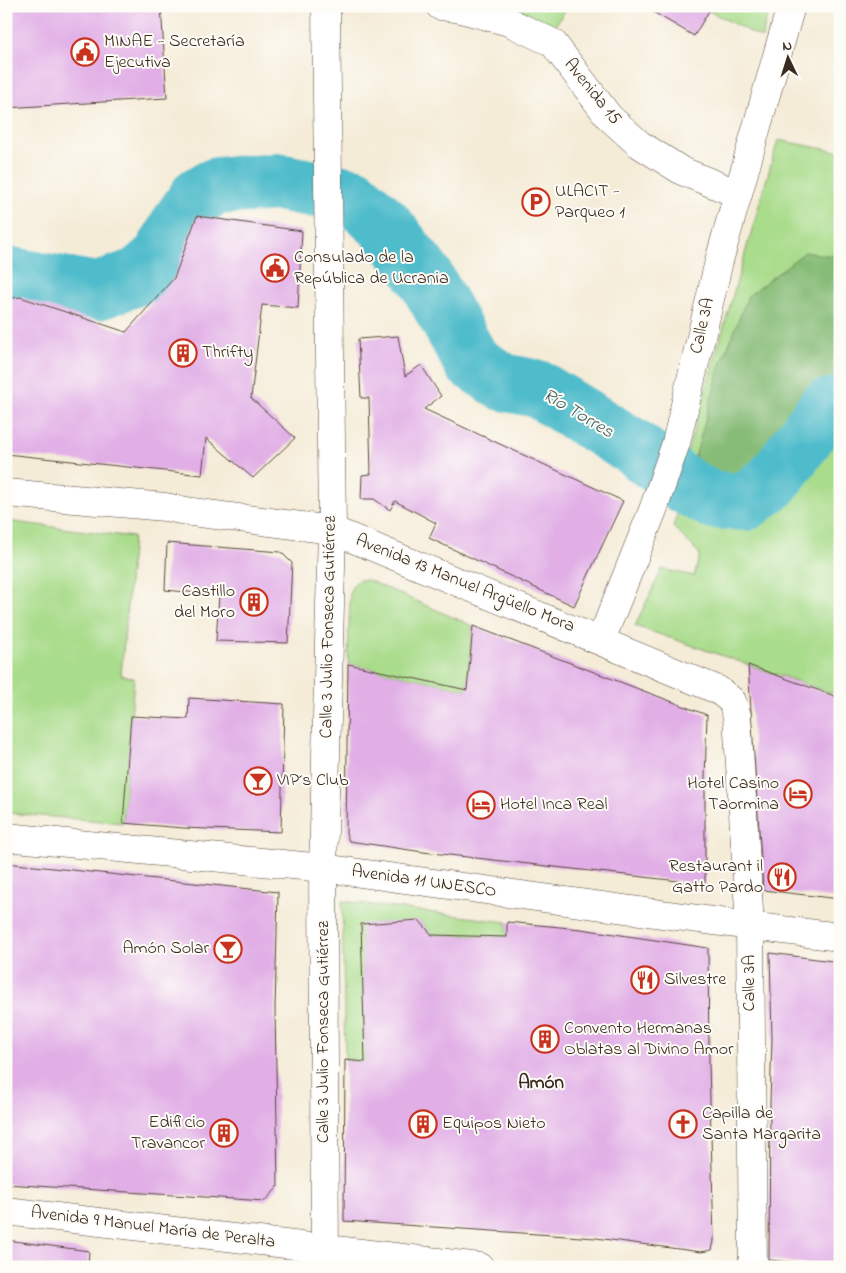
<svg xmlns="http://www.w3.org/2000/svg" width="846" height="1273" font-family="'Indie Flower',sans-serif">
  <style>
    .green { fill: #a9dc8b; stroke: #728354 }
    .forest { fill: #86bc77; stroke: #60734a }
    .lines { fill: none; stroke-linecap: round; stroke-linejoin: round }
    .river { stroke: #50bccb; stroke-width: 58 }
    .building { fill: #e1afe6 }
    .minor-casing { stroke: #57473a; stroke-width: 29 }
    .minor { stroke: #fff; stroke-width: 28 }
    .labels { text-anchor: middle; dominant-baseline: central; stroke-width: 4; stroke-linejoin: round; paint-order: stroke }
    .poi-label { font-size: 18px; fill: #3b2a1e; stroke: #fdfcf7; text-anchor: start }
    .street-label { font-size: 18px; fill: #3b2a1e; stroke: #fdfcf7 }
    .water-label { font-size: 19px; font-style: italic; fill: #425d5b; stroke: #fdfcf7 }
    .neighbourhood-label { font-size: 19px; font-weight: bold; fill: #3b2a1e; stroke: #fdfcf7 }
  </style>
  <rect width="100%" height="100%" fill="#fdfcf7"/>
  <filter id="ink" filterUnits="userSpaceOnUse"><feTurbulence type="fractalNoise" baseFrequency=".02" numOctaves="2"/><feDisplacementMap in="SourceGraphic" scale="10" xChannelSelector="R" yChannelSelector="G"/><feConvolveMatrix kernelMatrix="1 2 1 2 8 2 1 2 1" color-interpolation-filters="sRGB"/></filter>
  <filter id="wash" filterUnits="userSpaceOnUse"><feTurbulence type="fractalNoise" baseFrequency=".0096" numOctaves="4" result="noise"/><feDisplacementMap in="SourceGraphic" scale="20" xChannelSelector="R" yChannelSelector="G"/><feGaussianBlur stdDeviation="1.12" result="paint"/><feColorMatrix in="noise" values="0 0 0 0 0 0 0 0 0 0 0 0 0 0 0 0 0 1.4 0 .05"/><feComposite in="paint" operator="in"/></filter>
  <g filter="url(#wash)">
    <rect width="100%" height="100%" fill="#f5ecd8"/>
    <g class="green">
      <path d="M503,6H568L553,29Z"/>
      <path d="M712,6H769L762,38L709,11Z"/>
      <path d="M778,140L840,152V389L753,474L720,488L683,467Z"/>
      <path d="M840,438V696L635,626L662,569L694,576L700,554L673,527L681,501L731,521L786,493L814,445Z"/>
      <path d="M6,521L133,537L121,675L134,678L123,823L6,813Z"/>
      <path d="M358,580H368L473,626L467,690L348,664L350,592L352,586Z"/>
      <path d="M342,901L507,922V937L432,935L419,920L365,1062L345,1060Z"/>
    </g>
    <path class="forest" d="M805,252L840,257V405L826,408L749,489L694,461L720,367L748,296Z"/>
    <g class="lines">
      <path class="river" d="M6,275L98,291L139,276L161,257L183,218L199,195L217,186L278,182L353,196L384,224L425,277L472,362L503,382L538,389L633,447L686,486L713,500L745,502L773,481L826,408L840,405"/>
    </g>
    <g id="blocks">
      <g class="building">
        <path d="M6,6H161L167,98L6,108Z"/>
        <path d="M643,6H712L694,36Z"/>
        <path d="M197,216L302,231L298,308L262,305L251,398L295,438L253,478L206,438L202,475L6,454V299L20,297L126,332L174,278Z"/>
        <path d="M398,336L405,376L421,365L441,396L424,409L623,501L574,606L429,538L436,523L395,501L390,510L374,499H361L362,475L371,474L369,398H361L358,339Z"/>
        <path d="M167,543L281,552L292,563L288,643L216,641L219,595L165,590Z"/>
        <path d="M473,626L707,715L705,779V884L423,852L349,841L346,833L348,664L467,690Z"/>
        <path d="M748,665L840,698V899L763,890Z"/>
        <path d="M189,698L284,704L281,832L183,828L123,823L131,716L188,719Z"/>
        <path d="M6,863L278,892L275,1008L278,1187L265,1201L6,1184Z"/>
        <path d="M419,920L432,935L507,937V922L581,929L708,948L709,1064L714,1241L712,1250L701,1252L596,1238L344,1221L345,1060L365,1062L361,924Z"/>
        <path d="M770,953L840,962V1267L769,1260L770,1102L772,1039Z"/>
        <path d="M6,1240L89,1251L88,1267H6Z"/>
      </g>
    </g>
  </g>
  <g filter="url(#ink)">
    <use href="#blocks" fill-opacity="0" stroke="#57473a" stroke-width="1"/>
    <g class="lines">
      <g class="minor-casing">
        <g id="minor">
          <path d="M440,6L461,9L509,22L553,43L609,117L639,144L682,171L738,194"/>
          <path d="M6,493L165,507L192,512L332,530L718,690L732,701L737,716L750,926L753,1267"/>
          <path d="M601,640L653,510L676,443L719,261L791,6"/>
          <path d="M6,837L323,868L750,926L840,937"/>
          <path d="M6,1211L480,1267"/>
          <path d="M325,1267L323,868L332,530L326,6"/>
        </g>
      </g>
      <use href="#minor" class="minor"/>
    </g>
  </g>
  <defs>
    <g id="civic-ring" transform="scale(1.4375)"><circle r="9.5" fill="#fdfcf7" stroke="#c8321e" stroke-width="1.5"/><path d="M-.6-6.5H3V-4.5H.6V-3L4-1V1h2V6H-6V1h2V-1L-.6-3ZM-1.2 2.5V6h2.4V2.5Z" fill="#c8321e"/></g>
    <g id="parking-ring" transform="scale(1.4375)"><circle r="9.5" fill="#fdfcf7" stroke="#c8321e" stroke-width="1.5"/><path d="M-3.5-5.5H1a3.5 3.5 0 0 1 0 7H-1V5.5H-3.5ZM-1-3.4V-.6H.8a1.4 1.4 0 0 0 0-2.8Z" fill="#c8321e"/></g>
    <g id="building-ring" transform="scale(1.4375)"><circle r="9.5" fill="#fdfcf7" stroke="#c8321e" stroke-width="1.5"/><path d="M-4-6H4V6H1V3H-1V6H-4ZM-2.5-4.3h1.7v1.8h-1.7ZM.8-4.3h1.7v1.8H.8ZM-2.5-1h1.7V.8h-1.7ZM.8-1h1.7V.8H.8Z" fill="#c8321e"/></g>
    <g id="bar-ring" transform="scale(1.4375)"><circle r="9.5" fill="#fdfcf7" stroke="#c8321e" stroke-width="1.5"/><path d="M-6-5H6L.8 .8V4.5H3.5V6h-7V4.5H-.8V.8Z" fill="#c8321e"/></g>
    <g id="hotel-ring" transform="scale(1.4375)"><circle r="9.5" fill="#fdfcf7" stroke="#c8321e" stroke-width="1.5"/><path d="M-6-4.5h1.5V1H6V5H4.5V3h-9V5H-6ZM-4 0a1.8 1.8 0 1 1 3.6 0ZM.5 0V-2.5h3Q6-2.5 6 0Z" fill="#c8321e"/></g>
    <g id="restaurant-ring" transform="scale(1.4375)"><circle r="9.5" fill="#fdfcf7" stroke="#c8321e" stroke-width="1.5"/><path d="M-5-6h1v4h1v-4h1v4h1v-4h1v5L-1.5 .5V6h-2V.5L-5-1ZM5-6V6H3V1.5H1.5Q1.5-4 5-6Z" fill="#c8321e"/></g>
    <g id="church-ring" transform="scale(1.4375)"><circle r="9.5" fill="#fdfcf7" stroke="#c8321e" stroke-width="1.5"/><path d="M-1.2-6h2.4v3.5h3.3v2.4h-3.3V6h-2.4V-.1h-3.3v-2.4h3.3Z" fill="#c8321e"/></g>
  </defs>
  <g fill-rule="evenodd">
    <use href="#civic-ring" x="85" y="52"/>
    <use href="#parking-ring" x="536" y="202"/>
    <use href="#civic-ring" x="275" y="268"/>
    <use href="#building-ring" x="183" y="353"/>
    <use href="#building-ring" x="254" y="602"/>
    <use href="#bar-ring" x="258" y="781"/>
    <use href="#hotel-ring" x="798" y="794"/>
    <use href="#hotel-ring" x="481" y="805"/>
    <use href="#restaurant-ring" x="782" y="877"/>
    <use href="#bar-ring" x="228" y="949"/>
    <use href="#restaurant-ring" x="645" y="980"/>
    <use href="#building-ring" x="545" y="1039"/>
    <use href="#building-ring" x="423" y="1124"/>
    <use href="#church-ring" x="683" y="1124"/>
    <use href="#building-ring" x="224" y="1133"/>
  </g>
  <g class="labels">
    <g class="poi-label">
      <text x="104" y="42">MINAE - Secretaría<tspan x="104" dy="21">Ejecutiva</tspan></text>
      <text x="555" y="192">ULACIT -<tspan x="555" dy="21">Parqueo 1</tspan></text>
      <text x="294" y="258">Consulado de la<tspan x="294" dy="21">República de Ucrania</tspan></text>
      <text x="202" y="353">Thrifty</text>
      <text x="235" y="592" text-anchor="end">Castillo<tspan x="235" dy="21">del Moro</tspan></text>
      <text x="277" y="781">VIP´s Club</text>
      <text x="779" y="784" text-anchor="end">Hotel Casino<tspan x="779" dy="21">Taormina</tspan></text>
      <text x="500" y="805">Hotel Inca Real</text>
      <text x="763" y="867" text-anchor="end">Restaurant il<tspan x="763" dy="21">Gatto Pardo</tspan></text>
      <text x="209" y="949" text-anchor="end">Amón Solar</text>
      <text x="664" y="980">Silvestre</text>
      <text x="564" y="1029">Convento Hermanas<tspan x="564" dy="21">Oblatas al Divino Amor</tspan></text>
      <text x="702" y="1114">Capilla de<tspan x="702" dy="21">Santa Margarita</tspan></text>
      <text x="205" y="1123" text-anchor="end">Edificio<tspan x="205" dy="21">Travancor</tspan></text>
      <text x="442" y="1124">Equipos Nieto</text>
    </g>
    <g class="street-label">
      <text transform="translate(592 92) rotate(51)">Avenida 15</text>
      <text transform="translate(703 326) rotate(-77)">Calle 3A</text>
      <text transform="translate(465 584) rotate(22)">Avenida 13 Manuel Argüello Mora</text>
      <text transform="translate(329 627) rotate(-89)">Calle 3 Julio Fonseca Gutiérrez</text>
      <text transform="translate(424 882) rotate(8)">Avenida 11 UNESCO</text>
      <text transform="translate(750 983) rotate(-90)">Calle 3A</text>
      <text transform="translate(324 1032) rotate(-90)">Calle 3 Julio Fonseca Gutiérrez</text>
      <text transform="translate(153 1228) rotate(7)">Avenida 9 Manuel María de Peralta</text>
    </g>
    <g class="water-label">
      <text transform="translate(578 414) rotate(31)">Río Torres</text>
    </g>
    <g class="neighbourhood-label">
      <text x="541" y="1083">Amón</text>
    </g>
  </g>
  <rect width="846" height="1273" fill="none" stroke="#fdfcf7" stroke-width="25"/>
  <g transform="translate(788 58) rotate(356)" stroke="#fdfcf7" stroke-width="4" paint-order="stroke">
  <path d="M0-4L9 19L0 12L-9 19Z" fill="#3b2a1e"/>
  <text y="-8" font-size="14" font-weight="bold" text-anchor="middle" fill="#3b2a1e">N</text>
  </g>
</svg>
